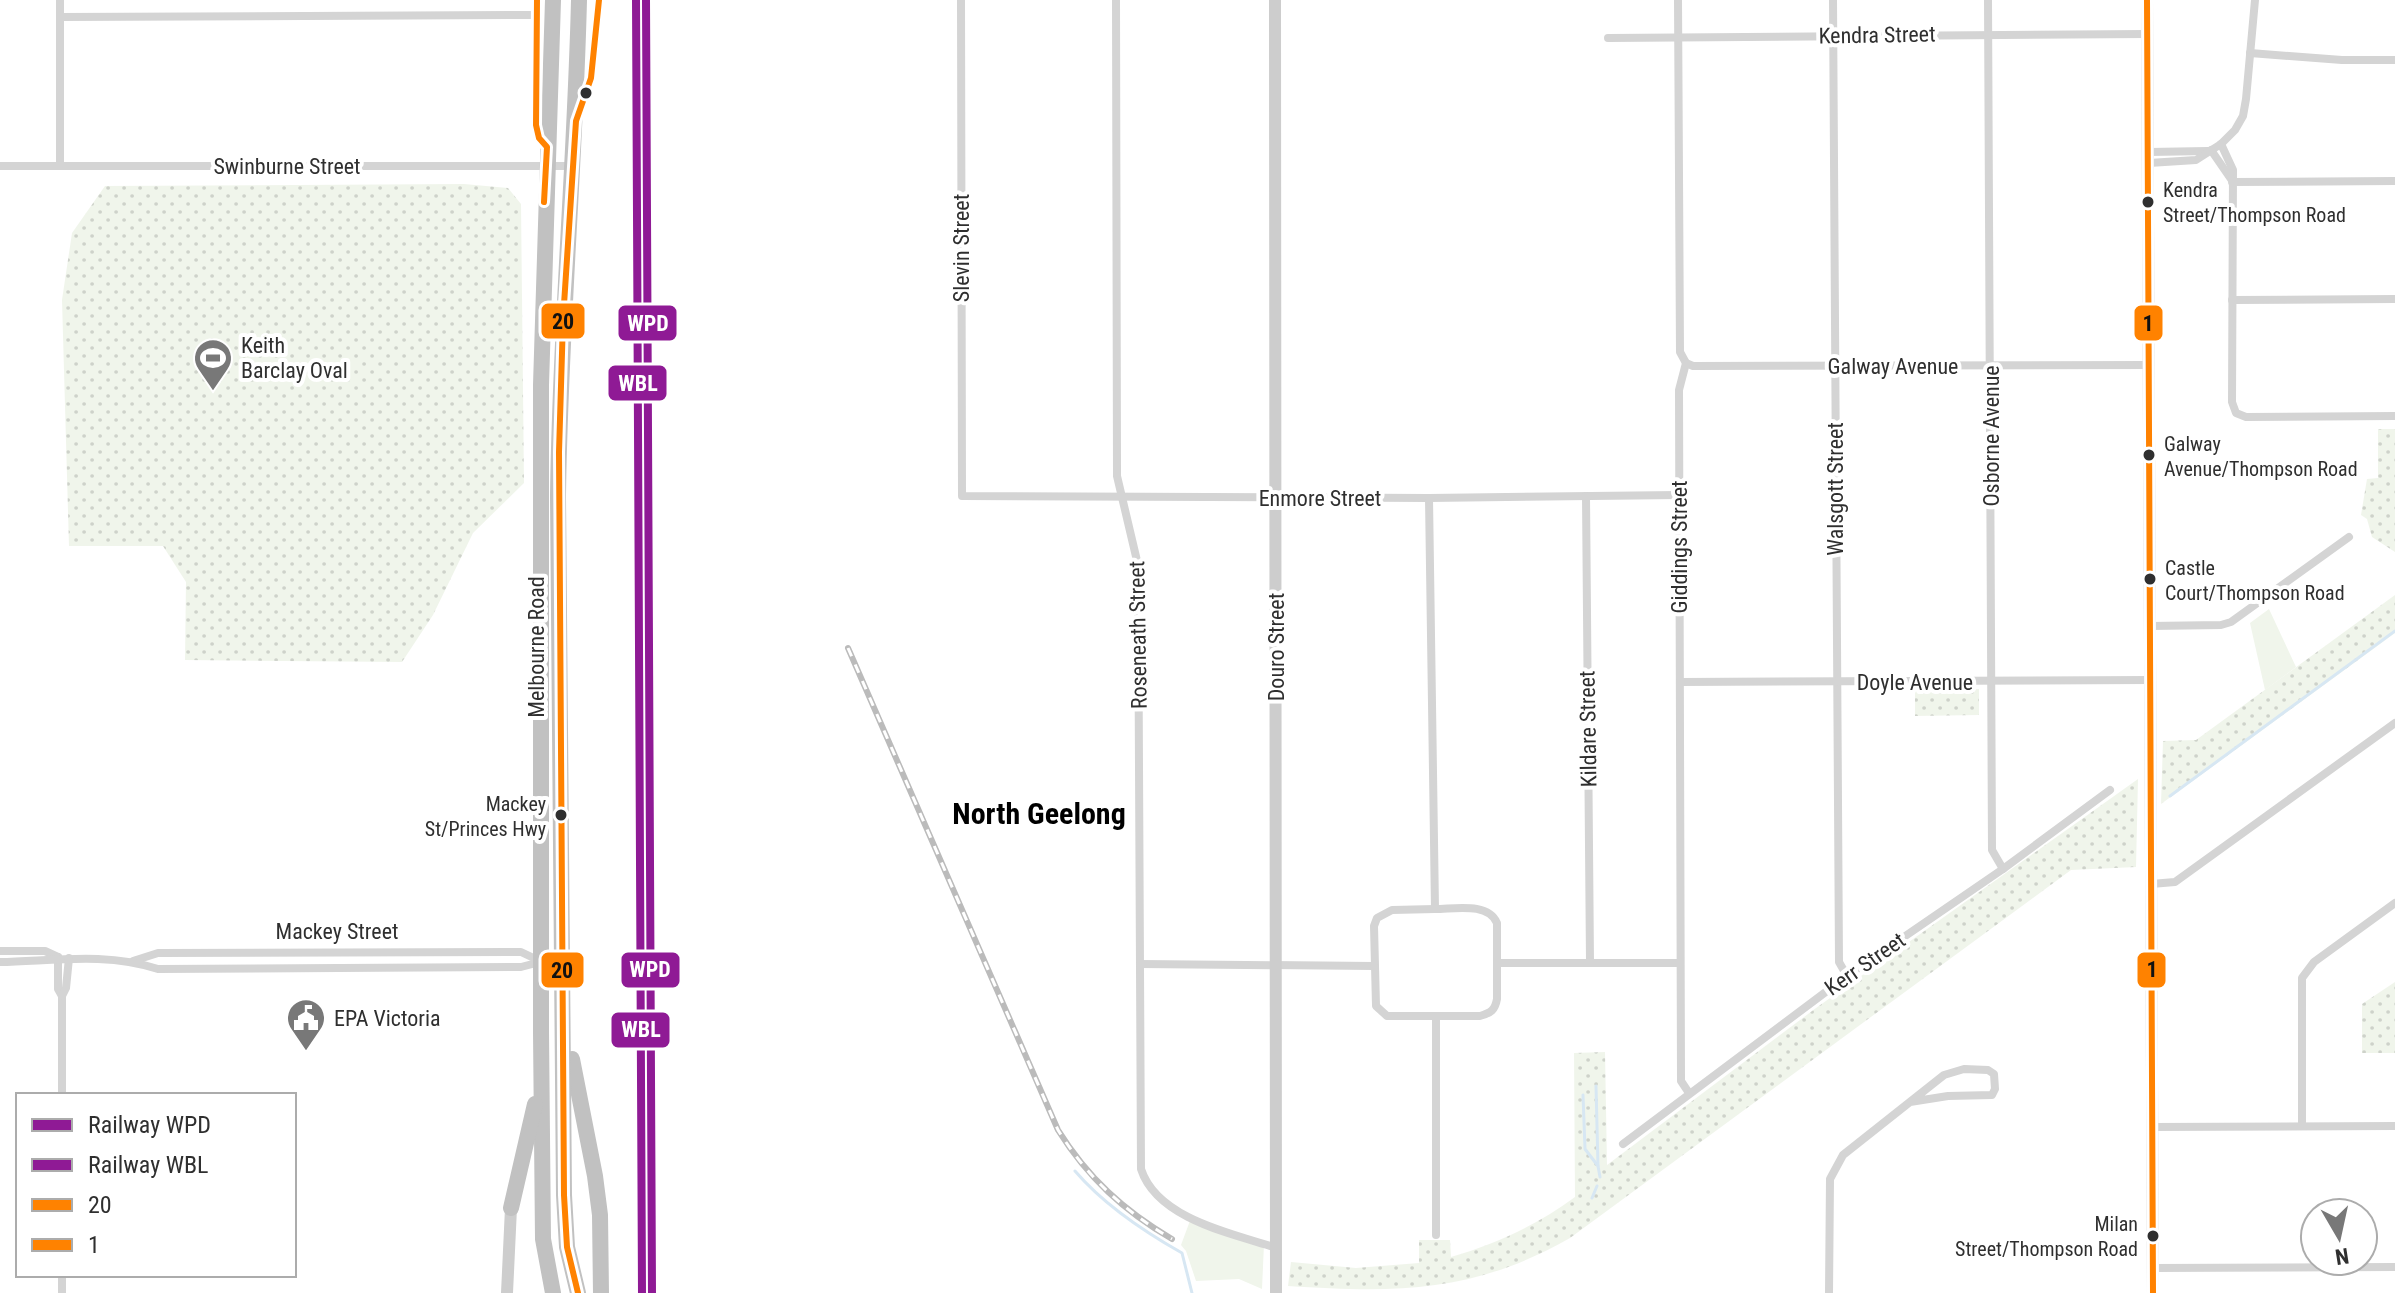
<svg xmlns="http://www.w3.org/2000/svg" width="2395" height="1293" font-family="'Roboto Condensed',sans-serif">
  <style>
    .green { fill: #f0f5eb }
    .park { fill: url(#park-dots) }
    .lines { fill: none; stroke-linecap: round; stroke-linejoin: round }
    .stream { stroke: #d7e7f3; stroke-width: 3 }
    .street { stroke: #d4d4d4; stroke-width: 8 }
    .secondary { stroke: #cdcdcd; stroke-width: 12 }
    .highway { stroke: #c1c1c1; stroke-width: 16 }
    .rail-casing { stroke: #bbb; stroke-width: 6 }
    .rail { stroke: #fff; stroke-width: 3; stroke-dasharray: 9; stroke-linecap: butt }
    .bus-1-casing { stroke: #fff; stroke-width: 12 }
    .bus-2-casing { stroke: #fff; stroke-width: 12 }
    .bus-1 { stroke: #ff8200; stroke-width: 6 }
    .bus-2 { stroke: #ff8200; stroke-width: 6 }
    .rail-1-casing { stroke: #fff; stroke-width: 14 }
    .rail-2-casing { stroke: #fff; stroke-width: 14 }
    .rail-1 { stroke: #8f1a95; stroke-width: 8 }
    .rail-2 { stroke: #8f1a95; stroke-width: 8 }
    .bus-dot { fill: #2f2f2f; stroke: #fff; stroke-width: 3 }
    .labels { text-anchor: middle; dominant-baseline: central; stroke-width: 8; stroke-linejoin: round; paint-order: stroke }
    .bus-label { font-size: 20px; fill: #2f2f2f; stroke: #fff; text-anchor: start }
    .street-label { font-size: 22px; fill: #2f2f2f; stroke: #fff }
    .poi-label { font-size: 22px; fill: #2f2f2f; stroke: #fff; text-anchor: start }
    .district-label { font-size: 30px; font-weight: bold; fill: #000; stroke: #fff }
    .line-badge { stroke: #fff; stroke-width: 3 }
    .badge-label { font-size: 22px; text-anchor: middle; font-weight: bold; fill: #fff }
    .pale-badge-label { font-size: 22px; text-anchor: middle; font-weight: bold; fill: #111 }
  </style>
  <defs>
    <pattern id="park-dots" width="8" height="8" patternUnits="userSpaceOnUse" patternTransform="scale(2)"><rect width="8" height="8" fill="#f0f5eb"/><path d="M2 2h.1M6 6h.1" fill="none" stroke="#ced2ca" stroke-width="1.8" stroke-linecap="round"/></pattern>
  </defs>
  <rect width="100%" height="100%" fill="#fff"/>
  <g class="green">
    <path d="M2269,609L2296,667L2265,690L2250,623Z"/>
    <path d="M1191,1218L1264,1244L1262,1289L1239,1279L1196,1281L1186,1251L1181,1245Z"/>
  </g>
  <g class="park">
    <path d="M464,184L508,188L521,204L524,483L473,533L433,615L402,662L185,660L186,582L163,546H69L62,300L72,233L105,186Z"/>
    <path d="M2378,429H2395V552L2372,537L2367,519L2361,515L2367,479L2378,478Z"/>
    <path d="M2395,595V633L2161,804L2163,741L2196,740Z"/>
    <path d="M1979,689V715L1915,716V690Z"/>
    <path d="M2138,779L2136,867L2071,870L1570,1238C1473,1293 1398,1293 1288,1286L1291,1262L1356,1268L1419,1263V1240H1450L1451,1257C1496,1244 1537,1225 1575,1197L1574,1053L1605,1052L1607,1165L1816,1008Z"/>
    <path d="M2395,982V1053H2362V1004Z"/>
  </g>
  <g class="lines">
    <g class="stream">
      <path d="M2170,796L2395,631"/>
      <path d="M1596,1086L1598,1166"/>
      <path d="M1583,1095L1585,1149L1598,1166L1600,1177"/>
      <path d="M1075,1171C1104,1205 1143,1231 1182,1253L1192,1293"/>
      <path d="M1592,1198L1597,1186"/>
    </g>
    <g class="street">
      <path d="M537,0L536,125L539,138L546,147"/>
      <path d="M961,0L962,496L1429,498L1679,495"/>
      <path d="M1116,0L1117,476L1138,565L1141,1169C1157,1219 1233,1234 1277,1248"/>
      <path d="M1678,0L1680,352L1686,363L1679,390L1681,1081L1689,1093"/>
      <path d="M1833,0L1839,962L1847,976"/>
      <path d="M1988,0L1992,850L2003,869"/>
      <path d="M60,17L537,15"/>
      <path d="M1608,38L2147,34"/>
      <path d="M2250,53L2342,60H2395"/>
      <path d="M2221,144L2233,170L2232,402L2236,413L2246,417L2395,416"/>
      <path d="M2211,150L2231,179"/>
      <path d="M2149,152L2208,151"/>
      <path d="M2149,163L2196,160L2221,144L2235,130L2243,116L2246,99L2255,0"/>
      <path d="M0,166H574"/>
      <path d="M60,166V0"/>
      <path d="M2232,182L2395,181"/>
      <path d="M2232,300L2395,299"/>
      <path d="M1686,363L1693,366L2149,365"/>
      <path d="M1586,496L1590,962"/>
      <path d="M1429,498L1435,909"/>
      <path d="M2150,626L2221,625L2231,622L2349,537"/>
      <path d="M1680,682L2150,680"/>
      <path d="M2151,884L2175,882L2395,723"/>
      <path d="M1435,909C1455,909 1488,902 1497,923V999C1495,1010 1491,1013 1480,1016H1387L1376,1006L1374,926L1377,918L1392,910Z"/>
      <path d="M0,951H45L58,957"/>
      <path d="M58,957V989L62,996V1095"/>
      <path d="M133,961L158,953L521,952L540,961"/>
      <path d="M0,962C53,961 106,952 158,969L521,967L540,962"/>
      <path d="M1497,963H1679"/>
      <path d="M1140,964L1374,966"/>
      <path d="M62,996L66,988L69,958"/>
      <path d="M2302,1126V978L2314,962L2395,903"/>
      <path d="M2152,1127L2395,1126"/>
      <path d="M1623,1144L1847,976L2003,869L2110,790"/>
      <path d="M1436,1235V1017"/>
      <path d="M2153,1268L2395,1267"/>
      <path d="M62,1275V1293"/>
      <path d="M1829,1293L1830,1179L1843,1155L1944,1075L1964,1069L1988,1070L1994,1074L1995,1089L1992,1095L1948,1096L1910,1102"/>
    </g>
    <g class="secondary">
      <path d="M1275,0L1276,1293"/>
      <path d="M2147,0L2153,1293"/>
      <path d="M507,1293L511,1208"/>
    </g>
    <g class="highway">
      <path d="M553,0L541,385V1032L543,1239L553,1293"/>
      <path d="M572,1059L595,1176L600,1215L601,1293"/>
      <path d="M511,1208L535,1104"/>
      <path d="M578,1293L567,1247L564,1195L558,496C560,331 575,166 579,0"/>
    </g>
    <g class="rail-casing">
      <path id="rail" d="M848,648L1058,1130C1088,1178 1124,1211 1172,1239"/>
    </g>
    <use href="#rail" class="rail"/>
    <g class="bus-1-casing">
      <g id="bus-1">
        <path d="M537,0L536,125L539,138L547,147L544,202"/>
        <path d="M578,1293L567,1247L564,1195L559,452L563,320L576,121L591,78L599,0"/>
      </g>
    </g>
    <g class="bus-2-casing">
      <path id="bus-2" d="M2147,0L2153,1293"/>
    </g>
    <use href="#bus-1" class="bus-1"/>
    <use href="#bus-2" class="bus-2"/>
    <g class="rail-1-casing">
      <path id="rail-1" d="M646,0L652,1293"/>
    </g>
    <g class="rail-2-casing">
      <path id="rail-2" d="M636,0L642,1293"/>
    </g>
    <use href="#rail-1" class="rail-1"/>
    <use href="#rail-2" class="rail-2"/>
  </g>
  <defs>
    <g id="stadium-pin" transform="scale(2)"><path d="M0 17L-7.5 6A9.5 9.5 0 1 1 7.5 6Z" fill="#787878" stroke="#fff"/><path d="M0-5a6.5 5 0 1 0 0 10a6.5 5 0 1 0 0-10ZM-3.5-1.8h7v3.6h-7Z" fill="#fff"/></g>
    <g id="civic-pin" transform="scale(2)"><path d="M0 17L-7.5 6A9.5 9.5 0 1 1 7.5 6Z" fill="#787878" stroke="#fff"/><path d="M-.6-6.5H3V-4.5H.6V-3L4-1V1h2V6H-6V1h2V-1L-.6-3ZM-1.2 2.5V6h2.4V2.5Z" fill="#fff"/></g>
  </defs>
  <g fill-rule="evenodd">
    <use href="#stadium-pin" x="213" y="358"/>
    <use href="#civic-pin" x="306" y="1018"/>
  </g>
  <g class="bus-dot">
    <circle cx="586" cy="93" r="7"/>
    <circle cx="2148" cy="202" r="7"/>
    <circle cx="2149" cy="455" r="7"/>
    <circle cx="2150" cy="579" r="7"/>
    <circle cx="561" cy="815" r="7"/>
    <circle cx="2153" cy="1236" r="7"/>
  </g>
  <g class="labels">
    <g class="bus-label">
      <text x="2163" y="190">Kendra<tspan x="2163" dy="25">Street/Thompson Road</tspan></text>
      <text x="2164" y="444">Galway<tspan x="2164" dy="25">Avenue/Thompson Road</tspan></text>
      <text x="2165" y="568">Castle<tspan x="2165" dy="25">Court/Thompson Road</tspan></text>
      <text x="546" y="804" text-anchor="end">Mackey<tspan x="546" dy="25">St/Princes Hwy</tspan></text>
      <text x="2138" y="1224" text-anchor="end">Milan<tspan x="2138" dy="25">Street/Thompson Road</tspan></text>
    </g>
    <g class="street-label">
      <text transform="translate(1877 35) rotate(-1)">Kendra Street</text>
      <text x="287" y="166">Swinburne Street</text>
      <text transform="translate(961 248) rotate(-90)">Slevin Street</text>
      <text x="1893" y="366">Galway Avenue</text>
      <text transform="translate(1991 436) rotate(-90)">Osborne Avenue</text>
      <text transform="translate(1835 489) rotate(-90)">Walsgott Street</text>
      <text x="1320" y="498">Enmore Street</text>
      <text transform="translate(1679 547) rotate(-90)">Giddings Street</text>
      <text transform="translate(1138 635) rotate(-91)">Roseneath Street</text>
      <text transform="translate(536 647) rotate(-90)">Melbourne Road</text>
      <text transform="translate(1276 647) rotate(-90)">Douro Street</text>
      <text x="1915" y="682">Doyle Avenue</text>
      <text transform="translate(1588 729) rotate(-91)">Kildare Street</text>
      <text x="337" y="931">Mackey Street</text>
      <text transform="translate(1865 964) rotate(-35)">Kerr Street</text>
    </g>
    <g class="poi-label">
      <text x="241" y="345">Keith<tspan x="241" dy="25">Barclay Oval</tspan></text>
      <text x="334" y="1018">EPA Victoria</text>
    </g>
    <g class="district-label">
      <text x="1039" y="813">North Geelong</text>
    </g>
  </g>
  <g class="line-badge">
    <rect x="540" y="302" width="46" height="38" rx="8" fill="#ff8200"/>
    <rect x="617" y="304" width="61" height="38" rx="8" fill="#8f1a95"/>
    <rect x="2133" y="304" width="31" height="38" rx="8" fill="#ff8200"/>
    <rect x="607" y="364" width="61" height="38" rx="8" fill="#8f1a95"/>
    <rect x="620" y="951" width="61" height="38" rx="8" fill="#8f1a95"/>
    <rect x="2136" y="951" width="31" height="38" rx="8" fill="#ff8200"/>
    <rect x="540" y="951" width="45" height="38" rx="8" fill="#ff8200"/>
    <rect x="610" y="1011" width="61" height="38" rx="8" fill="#8f1a95"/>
  </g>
  <g class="badge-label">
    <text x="648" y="331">WPD</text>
    <text x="638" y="391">WBL</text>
    <text x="650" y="977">WPD</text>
    <text x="641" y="1037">WBL</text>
  </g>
  <g class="pale-badge-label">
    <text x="563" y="329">20</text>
    <text x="2148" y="331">1</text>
    <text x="2152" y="977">1</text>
    <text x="562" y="978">20</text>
  </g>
  <rect x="16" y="1093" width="280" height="184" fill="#ffffff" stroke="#acacac" stroke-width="2"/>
  <rect x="32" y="1119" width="40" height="12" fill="#8f1a95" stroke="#acacac" stroke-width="2"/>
  <text x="88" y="1133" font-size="24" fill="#2f2f2f">Railway WPD</text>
  <rect x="32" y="1159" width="40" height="12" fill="#8f1a95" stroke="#acacac" stroke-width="2"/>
  <text x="88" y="1173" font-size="24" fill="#2f2f2f">Railway WBL</text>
  <rect x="32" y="1199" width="40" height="12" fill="#ff8200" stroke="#acacac" stroke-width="2"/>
  <text x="88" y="1213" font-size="24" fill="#2f2f2f">20</text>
  <rect x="32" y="1239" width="40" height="12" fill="#ff8200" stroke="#acacac" stroke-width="2"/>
  <text x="88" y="1253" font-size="24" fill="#2f2f2f">1</text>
  <g transform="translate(2339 1237) rotate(171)"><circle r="38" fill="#ffffff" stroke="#acacac" stroke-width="2"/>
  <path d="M0-6L14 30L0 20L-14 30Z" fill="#787878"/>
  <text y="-12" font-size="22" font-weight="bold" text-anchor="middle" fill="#2f2f2f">N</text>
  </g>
</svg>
